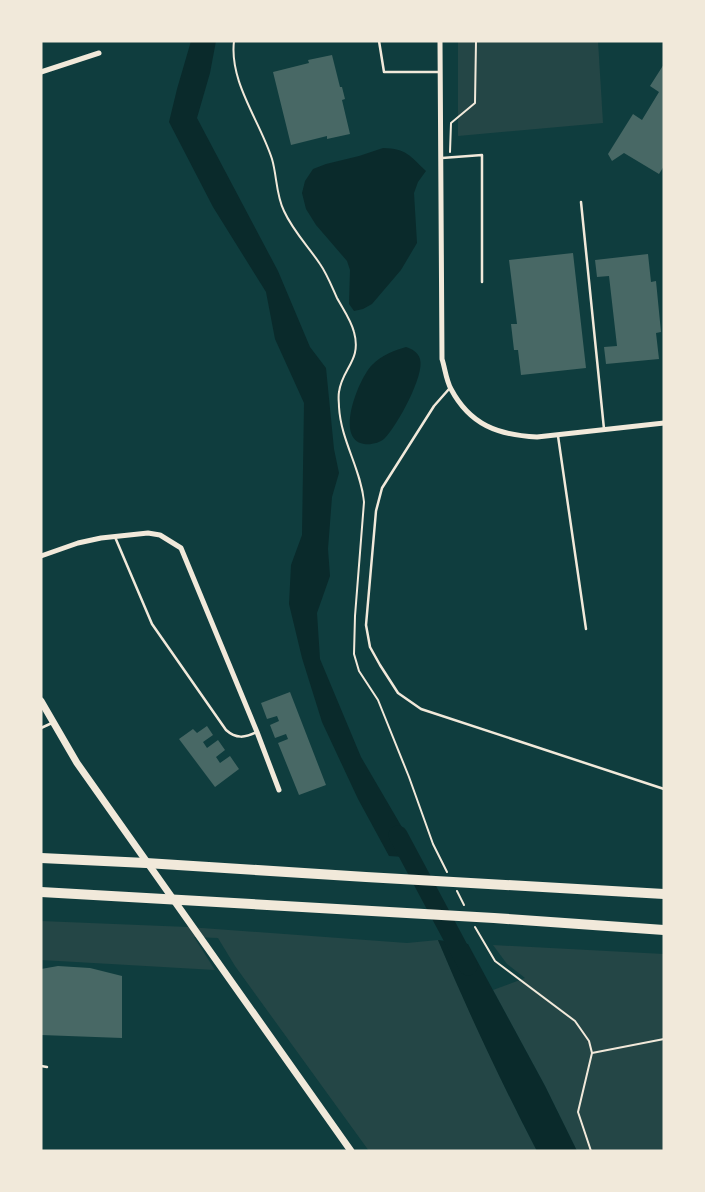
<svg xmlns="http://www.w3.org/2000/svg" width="705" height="1192" font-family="'Noto Serif',serif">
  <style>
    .green { fill: #244646 }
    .water { fill: #0a2a2b }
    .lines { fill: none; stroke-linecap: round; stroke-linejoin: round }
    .river { stroke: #0a2a2b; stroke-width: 19 }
    .building { fill: #486865 }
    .path { stroke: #f1e9da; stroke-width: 2 }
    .service { stroke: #f1e9da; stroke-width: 2.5 }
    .minor { stroke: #f1e9da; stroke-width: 5 }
    .tertiary { stroke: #f1e9da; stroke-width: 7 }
    .motorway { stroke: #f1e9da; stroke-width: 10 }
  </style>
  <rect width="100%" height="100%" fill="#0f3d3e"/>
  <g class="green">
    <path d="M458,41H598L603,123L458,136Z"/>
    <path d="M41,921L188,927L407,943L438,940C469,1012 501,1082 537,1151H369L235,966L218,938L194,937L215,970L41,960Z"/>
    <path d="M493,945L664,954V1151H577L545,1086L493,990L525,978L507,964Z"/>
  </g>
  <g class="water">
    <path d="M191,41H216L210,73L197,118L278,271L310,347L326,368L334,449L339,473L332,497L328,549L330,576L317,613L320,659L361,757L420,858L389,856L358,799L322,722L302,658L289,604L291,565L302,535L304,403L275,339L266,292L213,207L169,122L177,89Z"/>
    <path d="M383,148C407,149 409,155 426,171L418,182L414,193L417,243L401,270L372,304L363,309L354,311L349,304L350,270L347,261L316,225L306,209L302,193L305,181L313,169L326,164L359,156Z"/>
    <path d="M406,347C412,349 418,352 420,359C425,375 397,426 385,438C380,443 371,445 364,444C334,439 359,378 372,365C382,355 393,351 406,347Z"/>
    <path d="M438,940L468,944L545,1086L577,1151H537C501,1082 468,1012 438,940Z"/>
  </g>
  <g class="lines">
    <path class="river" d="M398,835L468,966"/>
  </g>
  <g class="building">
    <path d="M332,55L340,87H342L345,99L342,100L350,134L327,139V136L291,145L273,72L309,63L308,60Z"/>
    <path d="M664,64V166L659,174L624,153L612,161L608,154L633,114L642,120L659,92L650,86Z"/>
    <path d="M573,253L586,368L521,375L518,350H514L511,324H517L509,260Z"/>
    <path d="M648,254L651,282L656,281L661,332L656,333L659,359L606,364L604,347L617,346L609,276L597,277L595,260Z"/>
    <path d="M290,692L326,785L299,795L278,743L288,739L286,734L275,738L270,725L279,721L277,716L267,719L261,703Z"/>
    <path d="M207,726L213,735L203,742L207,748L218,740L225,750L216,757L220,763L230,756L239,769L215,787L179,739L193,729L197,733Z"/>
    <path d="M58,966L90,968L122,976V1038L41,1035V969Z"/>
  </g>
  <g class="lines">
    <g class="path">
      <path d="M234,41C229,82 260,121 272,159C277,176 276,195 284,211C293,231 308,246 320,264C327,274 332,287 337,298C343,309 351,320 354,332C362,361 342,368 339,392C338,397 339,402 339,407C341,441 361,469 364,502L355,616L354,654L359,671L378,700L409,777L433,844L447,872"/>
      <path d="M450,152L451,123L475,103L476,41"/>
      <path d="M457,891L464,905"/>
      <path d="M475,927L495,961L575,1021L589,1041L592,1053L578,1112L591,1151"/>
      <path d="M592,1053L664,1039"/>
    </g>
    <g class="service">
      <path d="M379,41L384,72H439"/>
      <path d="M442,158L482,155V282"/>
      <path d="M581,202L604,429"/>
      <path d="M449,389L434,406L382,488L376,511L366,625L370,647L380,665L398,693L421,709L664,789"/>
      <path d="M558,436L586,629"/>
      <path d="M115,537L152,624L226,730C236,739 245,738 257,732"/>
      <path d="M41,728L52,723"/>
      <path d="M41,1066L47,1067"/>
    </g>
    <g class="minor">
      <path d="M440,41L442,359C445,368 446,380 451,389C470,425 498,435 537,437L664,423"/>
      <path d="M41,72L99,53"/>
      <path d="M41,556L78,543L101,538L148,533L160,535L181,548L257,732L279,790"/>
    </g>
    <path class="tertiary" d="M41,701L77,763L351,1151"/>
    <g class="motorway">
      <path d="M41,858L146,863L366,877L664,894"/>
      <path d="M41,892L494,918L664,930"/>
    </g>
  </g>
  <rect width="705" height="1192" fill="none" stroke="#f1e9da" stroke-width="85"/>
</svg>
